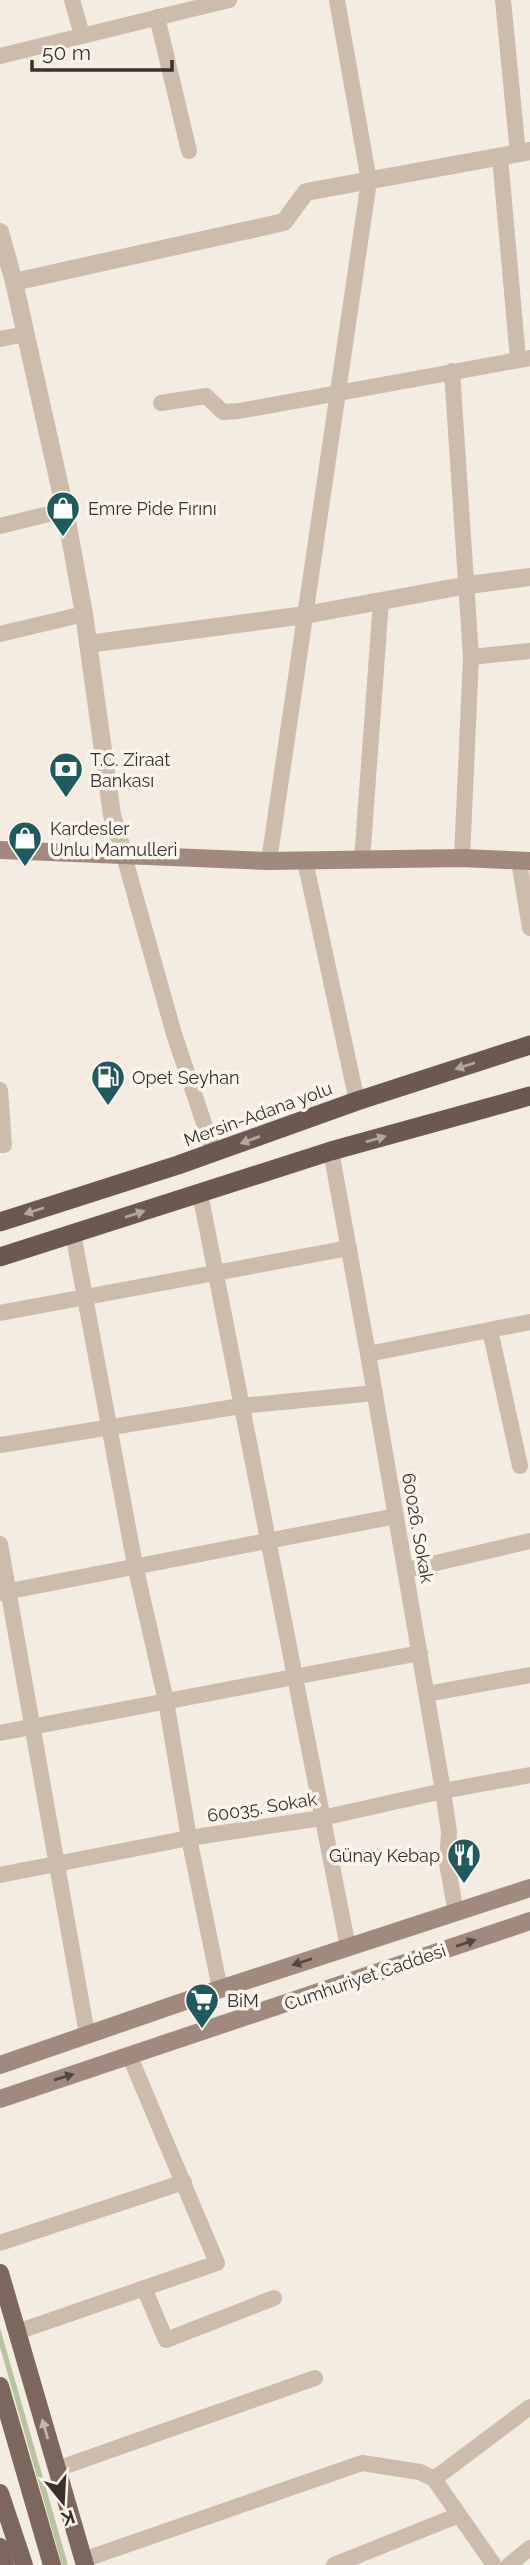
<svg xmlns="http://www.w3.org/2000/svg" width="530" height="2565" font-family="Raleway,sans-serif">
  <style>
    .green { fill: #b8c4a0 }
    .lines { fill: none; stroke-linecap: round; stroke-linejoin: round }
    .minor { stroke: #cdbbac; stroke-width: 16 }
    .tertiary { stroke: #cdbbac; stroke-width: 18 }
    .secondary { stroke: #a18a7d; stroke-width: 18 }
    .primary { stroke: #7d675c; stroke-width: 18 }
    .trunk { stroke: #6c584f; stroke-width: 19 }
    .oneway { fill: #b4a69e }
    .oneway2 { fill: #544640 }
    .oneway3 { fill: #c2b5ac }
    .labels { text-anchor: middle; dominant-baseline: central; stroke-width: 7; stroke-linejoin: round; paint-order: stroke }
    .poi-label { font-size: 18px; fill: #3b302b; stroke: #fbf5ee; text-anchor: start }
    .street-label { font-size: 18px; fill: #3b302b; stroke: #fbf5ee }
  </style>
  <rect width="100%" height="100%" fill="#f4ebe1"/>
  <path class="green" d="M0,2328L68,2565H62L0,2347Z"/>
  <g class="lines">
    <g class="minor">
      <path d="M72,0L82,35"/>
      <path d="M503,0L518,154"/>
      <path d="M157,17L189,151"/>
      <path d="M0,56L229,0"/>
      <path d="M500,157L518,359"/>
      <path d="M0,339L26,334"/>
      <path d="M452,371L471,657L462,858"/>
      <path d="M161,403L206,396L223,412L239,411L530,358"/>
      <path d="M0,526L65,510"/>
      <path d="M0,634L84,614"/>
      <path d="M471,657L530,651"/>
      <path d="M124,856L174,1034L214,1153"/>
      <path d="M362,860L381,601"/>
      <path d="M269,861L369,181L337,0"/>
      <path d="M305,861L357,1101"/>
      <path d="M519,861L530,928"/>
      <path d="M0,1090L4,1145H0"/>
      <path d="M331,1151L368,1354L443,1791L449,1832L447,1863L456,1913"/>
      <path d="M200,1193L348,1947"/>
      <path d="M73,1233L135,1565L166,1701L189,1838L220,1989"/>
      <path d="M0,1313L349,1248"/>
      <path d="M490,1330L520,1466"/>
      <path d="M368,1354L530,1322"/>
      <path d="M0,1445L241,1406L375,1393"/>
      <path d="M0,1544L87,2034"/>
      <path d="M406,1570L530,1541"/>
      <path d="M0,1593L396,1516"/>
      <path d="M427,1694L530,1675"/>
      <path d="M0,1733L420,1653"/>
      <path d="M0,1875L189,1838L322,1818L443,1791L530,1775"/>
      <path d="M0,2243L184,2182"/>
      <path d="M144,2288L166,2340L274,2298"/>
      <path d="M17,2332L217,2263L130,2057"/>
      <path d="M57,2469L315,2378"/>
      <path d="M434,2479L530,2407"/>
      <path d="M83,2560L362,2463L420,2472L434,2479L494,2565"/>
      <path d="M334,2565L459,2515"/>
      <path d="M509,2565L530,2548"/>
    </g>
    <g class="tertiary">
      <path d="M0,232L14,282L65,510L84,614L112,815L124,856"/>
      <path d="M14,282L284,222L306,192L530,151"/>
      <path d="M88,644L305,615L468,585L530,577"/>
    </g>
    <g class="secondary">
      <path d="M0,850L269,861L462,858L530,861"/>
      <path d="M0,2065L220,1989L530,1888"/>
      <path d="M0,2099L530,1921"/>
    </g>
    <g class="primary">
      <path d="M0,2273L85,2565"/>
      <path d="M0,2386L52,2565"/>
      <path d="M0,2493L24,2565"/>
      <path d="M0,2547L5,2565"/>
    </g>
    <g class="trunk">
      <path d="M0,1222L178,1165L357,1101L530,1045"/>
      <path d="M0,1257L331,1151L530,1096"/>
    </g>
  </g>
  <defs><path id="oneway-solid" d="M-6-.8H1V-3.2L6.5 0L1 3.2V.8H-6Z" transform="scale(1.75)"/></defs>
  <g class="oneway">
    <use href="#oneway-solid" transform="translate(465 1066) rotate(162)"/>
    <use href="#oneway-solid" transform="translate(376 1139) rotate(-16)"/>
    <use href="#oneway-solid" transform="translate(250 1140) rotate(160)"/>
    <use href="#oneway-solid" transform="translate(34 1211) rotate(162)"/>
    <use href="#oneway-solid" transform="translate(135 1214) rotate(-18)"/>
  </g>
  <g class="oneway2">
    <use href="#oneway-solid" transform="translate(466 1943) rotate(-19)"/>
    <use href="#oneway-solid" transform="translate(302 1962) rotate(162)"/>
    <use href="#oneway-solid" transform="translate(64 2077) rotate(-17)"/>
  </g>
  <use class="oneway3" href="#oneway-solid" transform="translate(45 2429) rotate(-106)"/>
  <defs>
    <g id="shop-pin" transform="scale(1.75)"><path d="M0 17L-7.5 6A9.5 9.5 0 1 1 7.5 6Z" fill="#1f5a5e" stroke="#fbf5ee"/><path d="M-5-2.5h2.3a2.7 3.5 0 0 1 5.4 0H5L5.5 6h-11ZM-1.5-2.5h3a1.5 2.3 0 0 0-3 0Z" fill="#fff"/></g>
    <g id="bank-pin" transform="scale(1.75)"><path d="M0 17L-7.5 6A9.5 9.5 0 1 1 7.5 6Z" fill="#1f5a5e" stroke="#fbf5ee"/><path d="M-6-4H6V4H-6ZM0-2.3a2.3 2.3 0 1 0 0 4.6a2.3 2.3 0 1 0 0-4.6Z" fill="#fff"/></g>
    <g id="fuel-pin" transform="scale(1.75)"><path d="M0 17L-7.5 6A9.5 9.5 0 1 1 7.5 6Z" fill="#1f5a5e" stroke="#fbf5ee"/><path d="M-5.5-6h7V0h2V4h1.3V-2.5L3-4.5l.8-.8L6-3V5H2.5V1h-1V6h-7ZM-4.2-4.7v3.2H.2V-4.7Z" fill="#fff"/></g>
    <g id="restaurant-pin" transform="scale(1.75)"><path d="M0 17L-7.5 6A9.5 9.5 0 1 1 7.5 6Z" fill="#1f5a5e" stroke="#fbf5ee"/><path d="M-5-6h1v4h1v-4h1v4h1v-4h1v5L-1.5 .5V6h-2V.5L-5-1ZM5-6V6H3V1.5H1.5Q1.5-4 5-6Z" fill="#fff"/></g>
    <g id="supermarket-pin" transform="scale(1.75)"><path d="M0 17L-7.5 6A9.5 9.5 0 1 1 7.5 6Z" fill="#1f5a5e" stroke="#fbf5ee"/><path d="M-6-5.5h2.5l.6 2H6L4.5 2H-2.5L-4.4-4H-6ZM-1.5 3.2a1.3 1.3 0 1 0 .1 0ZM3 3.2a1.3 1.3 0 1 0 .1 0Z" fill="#fff"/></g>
  </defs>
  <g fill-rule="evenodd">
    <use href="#shop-pin" x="63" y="508"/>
    <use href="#bank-pin" x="66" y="769"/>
    <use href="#shop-pin" x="25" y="838"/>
    <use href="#fuel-pin" x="108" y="1077"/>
    <use href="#restaurant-pin" x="464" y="1855"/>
    <use href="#supermarket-pin" x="202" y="2000"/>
  </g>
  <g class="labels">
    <g class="poi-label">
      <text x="88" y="508">Emre Pide Fırını</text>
      <text x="90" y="759">T.C. Ziraat<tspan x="90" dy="21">Bankası</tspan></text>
      <text x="50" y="828">Kardesler<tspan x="50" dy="21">Unlu Mamulleri</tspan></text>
      <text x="132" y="1077">Opet Seyhan</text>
      <text x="440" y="1855" text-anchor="end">Günay Kebap</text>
      <text x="227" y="2000">BiM</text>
    </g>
    <g class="street-label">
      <text transform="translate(258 1114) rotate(-20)">Mersin-Adana yolu</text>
      <text transform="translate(418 1528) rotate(80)">60026. Sokak</text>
      <text transform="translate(262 1807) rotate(-9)">60035. Sokak</text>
      <text transform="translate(365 1977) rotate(-19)">Cumhuriyet Caddesi</text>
    </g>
  </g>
  <g transform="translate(63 2502) rotate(162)" stroke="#fbf5ee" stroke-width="5" paint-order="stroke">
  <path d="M0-5L12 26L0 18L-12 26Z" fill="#3b302b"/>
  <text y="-10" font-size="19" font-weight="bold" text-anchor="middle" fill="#3b302b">K</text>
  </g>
  <path d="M32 60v10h140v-10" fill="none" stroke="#3b302b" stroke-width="3.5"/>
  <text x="42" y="60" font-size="21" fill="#3b302b" stroke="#fbf5ee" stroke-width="5" paint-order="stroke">50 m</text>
</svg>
